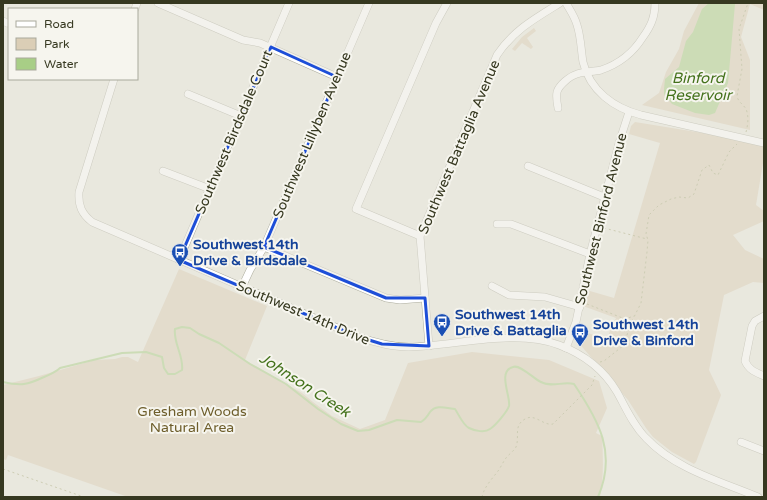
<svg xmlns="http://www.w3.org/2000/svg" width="767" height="500" font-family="'Varela Round',sans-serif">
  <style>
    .green { fill: #dbceb6 }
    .water { fill: #a8ce86 }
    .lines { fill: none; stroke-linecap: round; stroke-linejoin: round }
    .stream { stroke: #a8ce86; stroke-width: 2 }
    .minor-casing { stroke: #acac9d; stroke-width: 8 }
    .path { stroke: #aaac7f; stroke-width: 1; stroke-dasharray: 2 3; stroke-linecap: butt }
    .minor { stroke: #fff; stroke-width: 7 }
    .marked { fill: none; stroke: #1d4ed8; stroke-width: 3; stroke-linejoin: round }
    .labels { text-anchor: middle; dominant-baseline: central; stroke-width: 4; stroke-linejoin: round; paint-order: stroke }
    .street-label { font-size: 14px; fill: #363820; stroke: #f6f5ee }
    .transit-label { font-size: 14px; font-weight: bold; fill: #164399; stroke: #f6f5ee; text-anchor: start }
    .park-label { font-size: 14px; fill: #6e5e2b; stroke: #f6f5ee }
    .water-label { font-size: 15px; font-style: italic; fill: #44721c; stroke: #f6f5ee }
  </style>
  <rect width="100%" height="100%" fill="#e9e8de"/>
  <g class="green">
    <path d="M699,3H764V10L750,4L741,37L750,60V130L642,105L659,93L666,72L679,49L684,31Z"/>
    <path d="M534,28L536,31L527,38L533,47L531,49L522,43L515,51L512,49L522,37Z"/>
    <path d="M635,122L764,143V157L756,205L764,211V221L733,235L745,250L764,259V283L753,282L724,295L709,370L721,395L696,462L694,464L672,452L653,437L646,428L628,400L577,341L581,330L606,340L616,318L583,306V289L614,298L660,143L629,134L631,126Z"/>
    <path d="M179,269L267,306L245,360L302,393L313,402L332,416L360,429L385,420L408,363L472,352L549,360L599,381L607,408L596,433L602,436C603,457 604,476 600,497H128L8,455L6,460L3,459V385L39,376L95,360L115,359L122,357H128L138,362Z"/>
  </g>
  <path class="water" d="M709,3L735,4L728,83L715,113L709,115L695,113L672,104L664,94V89L665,79L679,67L686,41L693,32L702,9Z"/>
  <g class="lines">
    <path class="stream" d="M3,382C21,386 27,385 44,377C50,374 55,373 60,368L122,353L146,352L162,357L164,368L168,374H175L182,370C184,356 173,343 175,329L182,327L190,328L199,334L219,343L250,364L286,384L318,409L341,424L358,431L369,430L397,420L421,422C426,419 427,417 430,412C436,404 446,408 455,409C459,415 463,425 469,428C475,431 485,433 490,429C495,426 507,412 509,406C511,397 497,371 513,367C520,364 534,379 541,382C552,388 563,381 574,384C599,421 617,453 598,497"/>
    <g class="minor-casing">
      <g id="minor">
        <path d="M158,3L243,40L260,43L337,77"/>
        <path d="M566,3C570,10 575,17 577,25C581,37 581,50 583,62C590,91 614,108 641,115L764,143"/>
        <path d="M135,9L137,3"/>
        <path d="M3,21L7,23"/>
        <path d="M114,79L79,192C78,206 82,214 92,222L356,336C373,342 390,347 409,347C455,346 516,328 559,345C583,354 604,370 617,392C626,408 633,425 646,438C675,469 720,481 758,497"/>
        <path d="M188,94L241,116"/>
        <path d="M558,108C557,103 556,97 557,92C559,85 570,76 577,74C584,71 593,72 601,70C619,64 633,53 643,37C651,26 655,17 655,3"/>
        <path d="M528,166L604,197"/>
        <path d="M163,171L210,189"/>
        <path d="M497,224H511L590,254"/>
        <path d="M420,236L356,209L436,23L447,3"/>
        <path d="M264,247L386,298L400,300L425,298"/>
        <path d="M179,260L289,3"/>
        <path d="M492,286L509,295L545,297L580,307"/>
        <path d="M242,287L250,270L264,247L369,3"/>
        <path d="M764,316L755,321L752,326L745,361C749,370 755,372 764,376"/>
        <path d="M429,346L420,236L497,55C514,30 534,19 560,3"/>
        <path d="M566,348L576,322L590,254L619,143L629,112"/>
        <path d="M741,442L764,451"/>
      </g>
    </g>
    <g class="path">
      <path d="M746,132C748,125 749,116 746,109C743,104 738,102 737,96L742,69L739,29L748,3"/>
      <path d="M604,228L647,239"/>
      <path d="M587,304L625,319L634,316"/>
      <path d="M600,362L604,361L624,345L630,325L641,303L647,252L648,240L646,234L649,215L659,205L671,199L679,197L688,198L694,194L702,170L709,165L713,173L718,175L729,152L737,144"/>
      <path d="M3,469L84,497"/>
      <path d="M482,497C484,487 492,479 498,471C501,467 503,462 506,458C509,454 514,451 516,447C520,436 513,426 525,419C535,413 543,426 553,424L592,385L595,376"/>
    </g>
    <use href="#minor" class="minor"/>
  </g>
  <path d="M0 0H767V500H0ZM271,47L337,77L264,247L386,298H425L429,346L382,344L356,336L179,260Z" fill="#e9e8de" fill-opacity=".55" fill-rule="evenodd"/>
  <path class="marked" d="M271,47L337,77L264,247L386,298H425L429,346L382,344L356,336L179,260Z"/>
  <defs>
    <g id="bus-pin" transform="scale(0.9)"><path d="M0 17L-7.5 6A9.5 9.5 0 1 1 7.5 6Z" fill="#1a4fb4" stroke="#f6f5ee"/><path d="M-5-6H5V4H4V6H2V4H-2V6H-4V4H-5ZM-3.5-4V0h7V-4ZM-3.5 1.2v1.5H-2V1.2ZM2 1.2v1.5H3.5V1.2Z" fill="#fff"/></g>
  </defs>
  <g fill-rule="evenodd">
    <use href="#bus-pin" x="180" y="252"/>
    <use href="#bus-pin" x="442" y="322"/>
    <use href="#bus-pin" x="580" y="332"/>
  </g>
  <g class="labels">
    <g class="street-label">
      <text transform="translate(234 132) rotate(-67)">Southwest Birdsdale Court</text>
      <text transform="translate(312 135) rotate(-67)">Southwest Lillyben Avenue</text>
      <text transform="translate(459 147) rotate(-67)">Southwest Battaglia Avenue</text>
      <text transform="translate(601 219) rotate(-76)">Southwest Binford Avenue</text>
      <text transform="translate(303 313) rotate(23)">Southwest 14th Drive</text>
    </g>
    <g class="transit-label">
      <text x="193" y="244">Southwest 14th<tspan x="193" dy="16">Drive &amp; Birdsdale</tspan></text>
      <text x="455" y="314">Southwest 14th<tspan x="455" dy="16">Drive &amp; Battaglia</tspan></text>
      <text x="593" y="324">Southwest 14th<tspan x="593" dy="16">Drive &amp; Binford</tspan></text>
    </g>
    <g class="park-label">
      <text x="192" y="411">Gresham Woods<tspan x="192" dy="16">Natural Area</tspan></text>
    </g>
    <g class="water-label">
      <text x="698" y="78">Binford<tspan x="698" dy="17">Reservoir</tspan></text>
      <text transform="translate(305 385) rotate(33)">Johnson Creek</text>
    </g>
  </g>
  <rect width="767" height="500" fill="none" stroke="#363820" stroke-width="8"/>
  <rect x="8" y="8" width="130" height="72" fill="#f6f5ee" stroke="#a9a99c"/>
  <rect x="16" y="21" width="20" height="6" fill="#ffffff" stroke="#a9a99c"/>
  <text x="44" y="28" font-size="12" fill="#363820">Road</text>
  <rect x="16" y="38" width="20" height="12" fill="#dbceb6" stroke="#a9a99c"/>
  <text x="44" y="48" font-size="12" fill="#363820">Park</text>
  <rect x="16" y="58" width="20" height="12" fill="#a8ce86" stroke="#a9a99c"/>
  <text x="44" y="68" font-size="12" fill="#363820">Water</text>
</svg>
